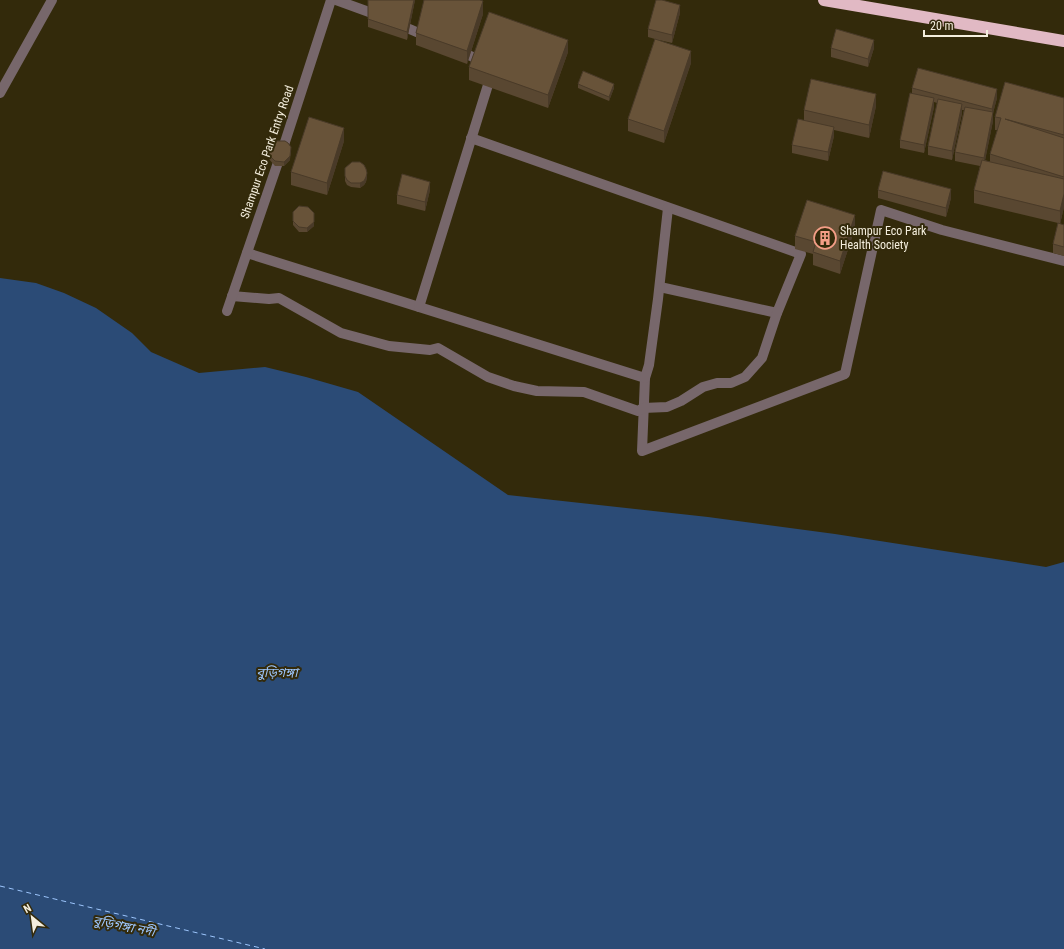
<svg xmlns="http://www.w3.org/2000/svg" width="1064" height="949" font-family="'Roboto Condensed','Noto Sans Bengali',sans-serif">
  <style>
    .water { fill: #2b4b76 }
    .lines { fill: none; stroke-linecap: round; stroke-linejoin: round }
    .ferry { stroke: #9dc6fd; stroke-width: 1; stroke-dasharray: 5 4; stroke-linecap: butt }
    .minor { stroke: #77676b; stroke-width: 10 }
    .highway { stroke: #e1b9c4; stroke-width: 12 }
    .wall { fill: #594731 }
    .shaded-wall { fill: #493a28 }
    .building { fill: #685339; stroke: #493a28 }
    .labels { text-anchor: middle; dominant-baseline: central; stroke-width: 4; stroke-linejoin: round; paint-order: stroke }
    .street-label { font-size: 12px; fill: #f4eedd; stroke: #332a0b }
    .poi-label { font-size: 12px; fill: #f4eedd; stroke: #332a0b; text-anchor: start }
    .water-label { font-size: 13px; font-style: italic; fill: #9dc6fd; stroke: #332a0b }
  </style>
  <rect width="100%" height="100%" fill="#332a0b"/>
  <path class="water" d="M0,278L36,283L64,293L96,308L132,333L151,352L199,373L265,367L306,377L358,392L508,495L708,517L835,534L1046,567L1064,562V949H0Z"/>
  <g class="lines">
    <path class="ferry" d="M0,886L265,949"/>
    <g class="minor">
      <path d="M336,0L380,16"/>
      <path d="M398,24L428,37"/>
      <path d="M0,93L52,0"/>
      <path d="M247,253L645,378L642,451L845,374L881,210L942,230L1064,261"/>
      <path d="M660,287L777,313"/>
      <path d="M232,296L269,299L279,298L341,333L389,346L430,350L438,348L488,377L514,386L537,391L584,392L638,411L643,408L667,407L681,401L703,387L717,383H731L745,377L762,358L777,313L801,254L471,138"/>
      <path d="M419,307L492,72L473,57L459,51"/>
      <path d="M227,311L286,139L331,0"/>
      <path d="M645,378L649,365L658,299L668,208"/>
    </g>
    <path class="highway" d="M824,0L1064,41"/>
  </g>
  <g class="wall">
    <path d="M368,0H415L407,40L368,27Z"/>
    <path d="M680,13L672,43L659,40L691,63L664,143L628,131V119L655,39L648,37V29Z"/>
    <path d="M483,14L467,64L416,45V33Z"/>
    <path d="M831,48H874L868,67L831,57Z"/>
    <path d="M568,52L548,108L469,80V67Z"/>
    <path d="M578,84L614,88L609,101L578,88Z"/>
    <path d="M912,88L997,98L993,113V121L985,160L990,162V154L998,130H995V117L1064,98V207L1060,224L1064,225V256L1053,253V244L1058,223L974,203V190L980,166L955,161V152L964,110H962V113L952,160L928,155V146L937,103L934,102V107L924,153L900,148V140L912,94Z"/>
    <path d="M876,106L869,138L834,130V136L828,161L792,153V145L804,120V110Z"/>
    <path d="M344,141L327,195L291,185V172Z"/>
    <path d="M270,146L291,147L290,160L284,166H275L269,159Z"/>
    <path d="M345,168L367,177L366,182L364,185L360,188L351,187L347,185L345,181Z"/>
    <path d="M430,190L425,211L397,204V195Z"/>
    <path d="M878,190L951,198L946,217L878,198Z"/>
    <path d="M293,212L314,226L307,232H299L293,225Z"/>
    <path d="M855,228L840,274L813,265V254L795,249V236Z"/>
  </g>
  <g class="shaded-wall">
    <path d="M414,0H415L407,40V32Z"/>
    <path d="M483,1V14L467,64V51Z"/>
    <path d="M680,5V13L672,43V35Z"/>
    <path d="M568,40V52L548,108V95Z"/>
    <path d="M874,40V48L868,67V59Z"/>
    <path d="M691,51V63L664,143V131Z"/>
    <path d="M614,84V88L609,101V97Z"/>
    <path d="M997,89V98L993,113V121L984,166V158L992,118V109Z"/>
    <path d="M876,94V106L869,138V125Z"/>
    <path d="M934,98V107L924,153V145Z"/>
    <path d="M962,104V113L952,160V151Z"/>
    <path d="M834,127V136L828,161V152Z"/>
    <path d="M344,128V141L327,195V183Z"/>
    <path d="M290,156V160L284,166V162Z"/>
    <path d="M367,173V177L366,182L364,185L360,188V183Z"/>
    <path d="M430,182V190L425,211V202Z"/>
    <path d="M951,189V198L946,217V208Z"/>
    <path d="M1064,194V207L1060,224V211Z"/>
    <path d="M314,213V226L307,232V228Z"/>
    <path d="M855,215V228L840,274V261Z"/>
  </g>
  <g class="building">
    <path d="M368,0H414L407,32L368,19Z"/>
    <path d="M424,0H480L483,1L467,51L416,33Z"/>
    <path d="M656,0H662L680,5L672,35L648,29Z"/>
    <path d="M489,12L568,40L548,95L469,67Z"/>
    <path d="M836,29L874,40L868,59L831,48Z"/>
    <path d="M655,39L691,51L664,131L628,119Z"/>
    <path d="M918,68L997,89L992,109L912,88Z"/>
    <path d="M583,71L614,84L609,97L578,84Z"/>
    <path d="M811,79L876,94L869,125L804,110Z"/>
    <path d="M1005,82L1064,98V135L1005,119L1064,138V177L990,154L1001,118L995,117Z"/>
    <path d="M910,93L934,98L924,145L900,140Z"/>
    <path d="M938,99L962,104L952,151L928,146Z"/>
    <path d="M965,107L993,112L984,158L955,152Z"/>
    <path d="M309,117L344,128L327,183L291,172Z"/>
    <path d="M798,119L834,127L828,152L792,145Z"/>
    <path d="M276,141H285L288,143L291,147L290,156L284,162L275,161L269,155L270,146Z"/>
    <path d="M982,160L1064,179V194L1060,211L974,190Z"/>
    <path d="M352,162H360L364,165L366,169L367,173L366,177L364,181L360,183H351L347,180L345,176V168Z"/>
    <path d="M883,171L951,189L946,208L878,190Z"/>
    <path d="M402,174L430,182L425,202L397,195Z"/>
    <path d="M807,200L855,215L840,261L813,252L816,242L795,236Z"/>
    <path d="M299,206L308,207L314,213V222L307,228L299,227L293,221V212Z"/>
    <path d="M1058,223L1064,225V247L1053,244Z"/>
  </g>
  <defs>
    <g id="building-ring" transform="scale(1.15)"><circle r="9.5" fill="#332a0b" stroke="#f49e87" stroke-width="1.5"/><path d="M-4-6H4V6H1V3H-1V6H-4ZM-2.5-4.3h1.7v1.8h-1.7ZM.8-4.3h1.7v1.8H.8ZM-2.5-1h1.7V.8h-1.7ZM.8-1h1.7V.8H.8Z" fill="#f49e87"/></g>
  </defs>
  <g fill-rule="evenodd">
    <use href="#building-ring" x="825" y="238"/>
  </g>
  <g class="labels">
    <g class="street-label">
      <text transform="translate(267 152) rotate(-71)">Shampur Eco Park Entry Road</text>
    </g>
    <g class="poi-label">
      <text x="840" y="231">Shampur Eco Park<tspan x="840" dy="14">Health Society</tspan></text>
    </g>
    <g class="water-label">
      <text x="277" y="672">বুড়িগঙ্গা</text>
      <text transform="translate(124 926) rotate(11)">বুড়িগঙ্গা নদী</text>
    </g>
  </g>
  <g transform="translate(32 917) rotate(331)" stroke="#332a0b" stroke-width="3" paint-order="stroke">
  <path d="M0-3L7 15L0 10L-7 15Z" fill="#f4eedd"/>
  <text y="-6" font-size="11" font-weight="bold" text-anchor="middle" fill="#f4eedd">N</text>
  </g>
  <path d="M924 30v6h63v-6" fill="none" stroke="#f4eedd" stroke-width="2"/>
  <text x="930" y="30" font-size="12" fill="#f4eedd" stroke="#332a0b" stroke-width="3" paint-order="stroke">20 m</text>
</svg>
